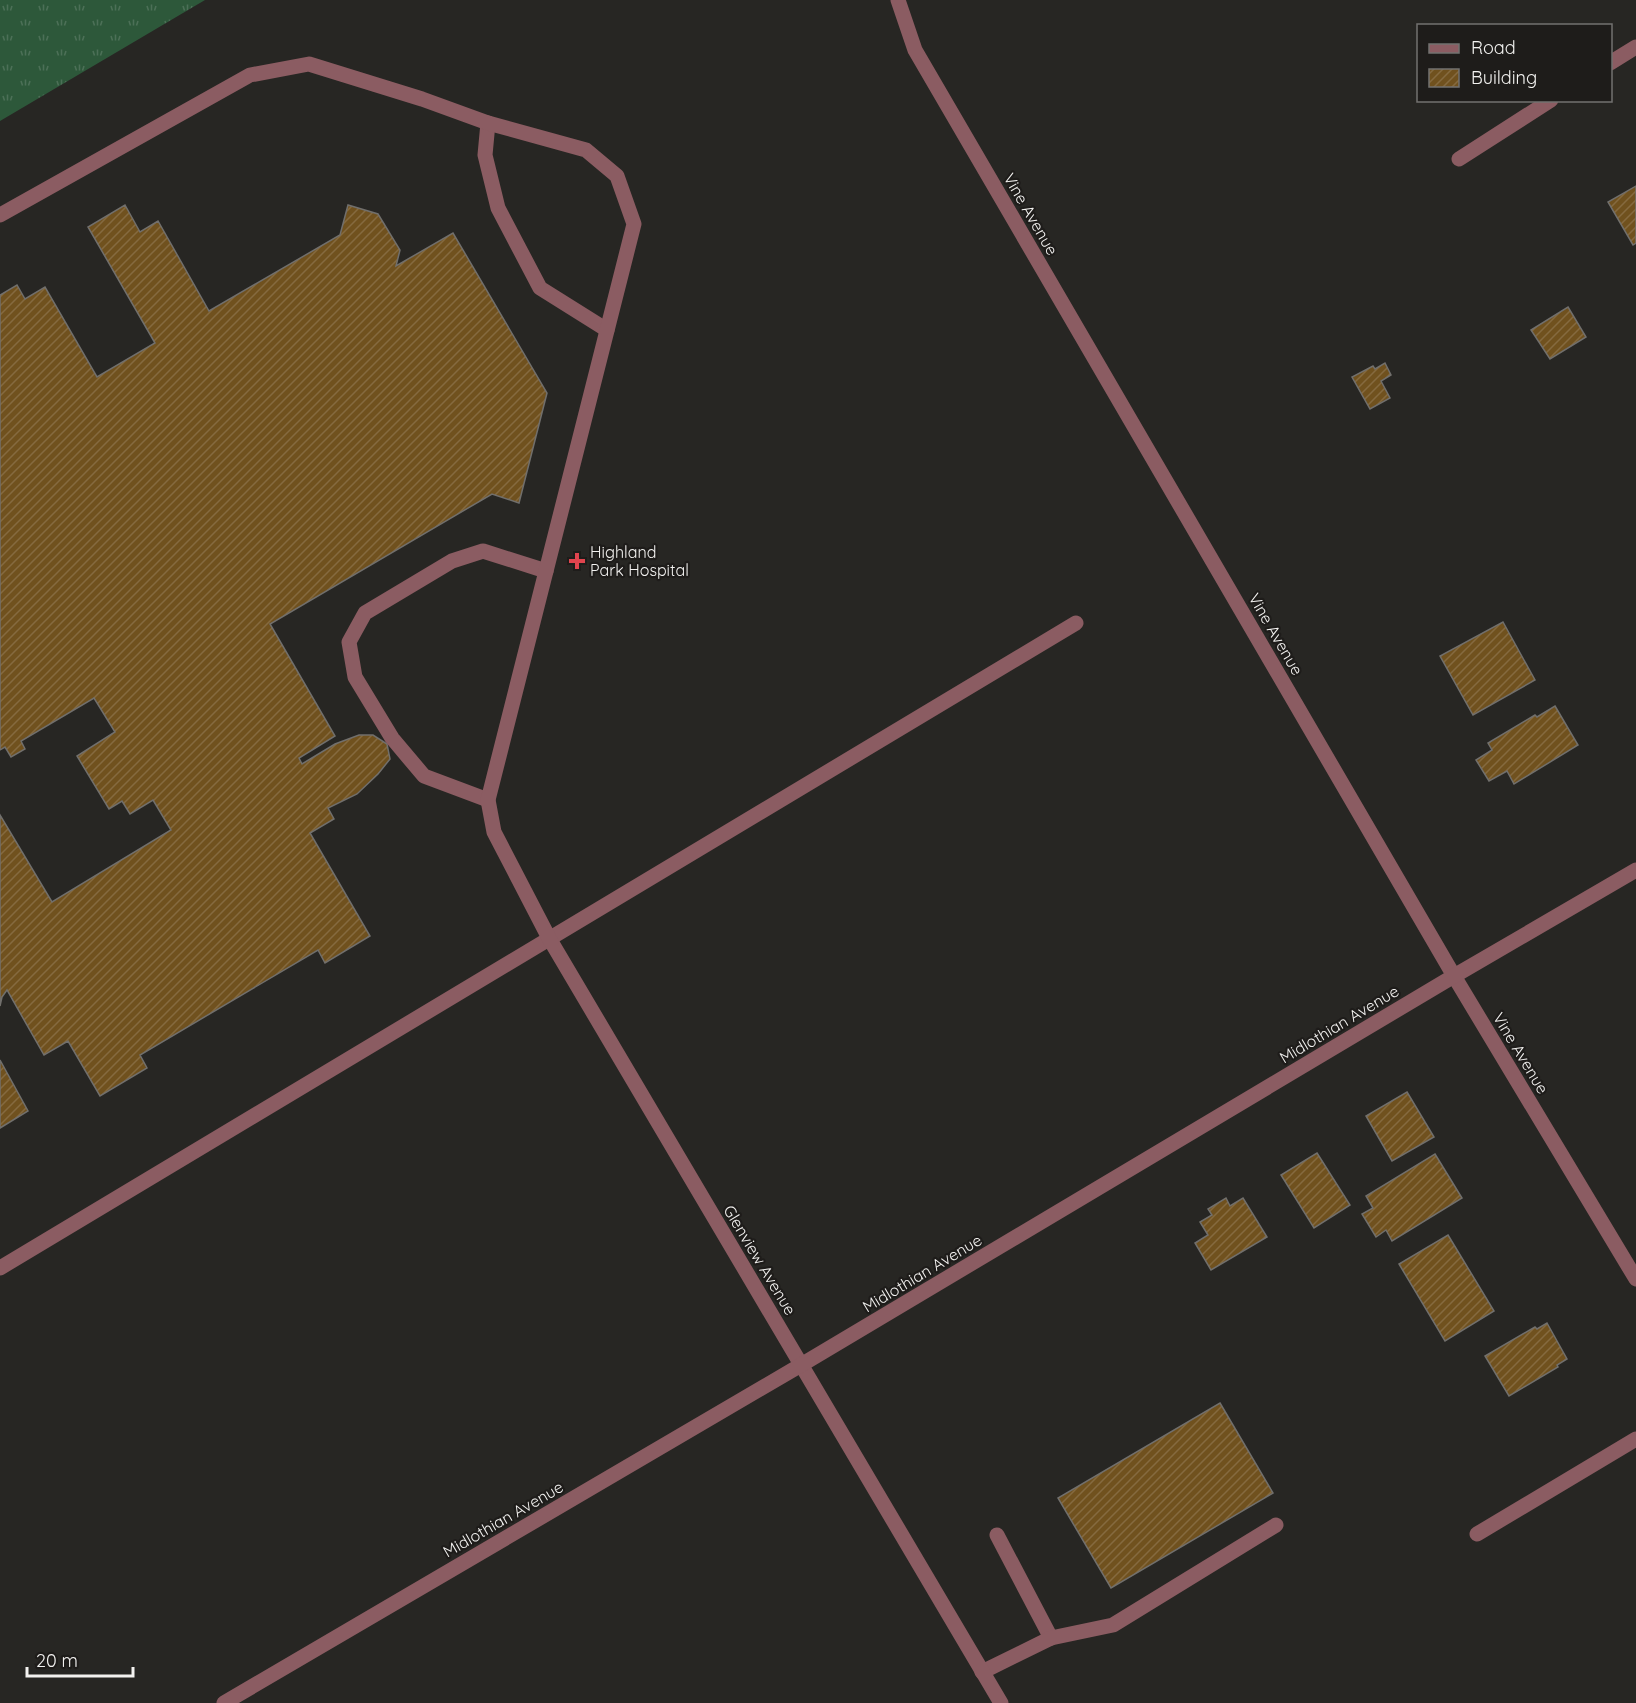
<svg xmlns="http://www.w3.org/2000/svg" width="1636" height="1703" font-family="Quicksand,sans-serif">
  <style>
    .grass { fill: url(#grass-tufts) }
    .building { fill: url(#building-hatch); stroke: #716f6c; stroke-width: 1.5 }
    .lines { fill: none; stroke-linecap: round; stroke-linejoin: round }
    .lane { stroke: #8b5c62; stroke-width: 15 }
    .street { stroke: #8b5c62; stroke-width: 15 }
    .health-dot { fill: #e0444e; stroke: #1e1c1a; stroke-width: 2 }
    .labels { text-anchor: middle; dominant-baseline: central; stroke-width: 4.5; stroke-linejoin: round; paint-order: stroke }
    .street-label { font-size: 16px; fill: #f3f2f0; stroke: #1e1c1a }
    .poi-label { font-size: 16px; fill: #f3f2f0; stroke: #1e1c1a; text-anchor: start }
  </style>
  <defs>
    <pattern id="grass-tufts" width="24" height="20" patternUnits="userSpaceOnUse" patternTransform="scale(1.5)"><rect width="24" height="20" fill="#2d583a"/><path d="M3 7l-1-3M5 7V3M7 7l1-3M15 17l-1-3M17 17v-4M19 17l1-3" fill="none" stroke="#4c7057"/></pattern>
    <pattern id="building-hatch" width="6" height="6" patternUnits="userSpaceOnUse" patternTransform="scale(1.5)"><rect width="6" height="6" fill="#70511e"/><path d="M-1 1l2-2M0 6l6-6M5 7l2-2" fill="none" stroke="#856a3f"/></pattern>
  </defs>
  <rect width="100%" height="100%" fill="#272623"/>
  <path class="grass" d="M0,0H205L0,121Z"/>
  <g class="building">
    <path d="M1636,186V243L1633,245L1608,202Z"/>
    <path d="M125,205L140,232L158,221L209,311L340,235L348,205L378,214L400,250L396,266L453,233L547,393L519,503L492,494L270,624L335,736L299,758L302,764L335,744L359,735H373L387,744L390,759L378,774L357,794L328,808L334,819L310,833L370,936L325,963L318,950L140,1055L147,1068L100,1096L68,1041L44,1055L7,990L2,997L0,1006V815L52,902L171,830L153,800L130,814L122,801L109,809L77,756L115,732L94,698L21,741L25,749L11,757L5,747L0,750V295L17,285L25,299L45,287L97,377L155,343L88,227Z"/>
    <path d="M1568,307L1586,337L1550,359L1531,330Z"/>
    <path d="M1385,363L1391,375L1381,381L1390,398L1370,409L1352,377L1373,366L1375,369Z"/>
    <path d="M1503,622L1535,680L1473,715L1440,656Z"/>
    <path d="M1555,706L1578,745L1514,784L1507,771L1489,781L1476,760L1492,750L1488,743L1535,715L1537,717Z"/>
    <path d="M0,1060L28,1111L0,1128Z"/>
    <path d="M1407,1092L1434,1137L1392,1161L1366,1116Z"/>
    <path d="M1317,1153L1350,1205L1314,1228L1281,1175Z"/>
    <path d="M1435,1154L1462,1198L1392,1241L1386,1230L1376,1237L1362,1214L1373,1208L1366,1196Z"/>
    <path d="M1226,1198L1230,1206L1243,1198L1267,1237L1211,1270L1195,1243L1208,1235L1200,1222L1212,1215L1208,1209Z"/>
    <path d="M1448,1235L1494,1311L1445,1341L1399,1264Z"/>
    <path d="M1547,1323L1567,1359L1557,1365L1558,1367L1509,1396L1485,1356L1535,1327L1537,1329Z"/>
    <path d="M1220,1403L1273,1493L1111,1588L1058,1498Z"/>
  </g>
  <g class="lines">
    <g class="lane">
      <path d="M1610,63L1636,47"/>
      <path d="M488,123L485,155L498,208L540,288L607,330"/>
      <path d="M1459,159L1551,100"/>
      <path d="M488,800L424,776L392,738L355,677L349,642L365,613L452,561L483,551L546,571"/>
      <path d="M0,1268L1076,623"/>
      <path d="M1477,1534L1636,1439"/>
      <path d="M997,1535L1051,1638"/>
      <path d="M982,1672L1051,1638L1113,1625L1276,1525"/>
    </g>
    <g class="street">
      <path d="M898,0L915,50L1454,976L1636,1279"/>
      <path d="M0,215L250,75L309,64L422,99L488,123L586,150L617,176L634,224L488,800L494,832L549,938L1001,1703"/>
      <path d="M224,1703L801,1365L1454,976L1636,870"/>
    </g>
  </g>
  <path class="health-dot" d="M574 552h6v6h6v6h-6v6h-6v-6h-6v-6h6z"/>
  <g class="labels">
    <g class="street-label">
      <text transform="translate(1031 214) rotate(60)">Vine Avenue</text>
      <text transform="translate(1276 634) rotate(60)">Vine Avenue</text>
      <text transform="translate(1339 1024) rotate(-31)">Midlothian Avenue</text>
      <text transform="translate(1521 1053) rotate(59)">Vine Avenue</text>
      <text transform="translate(760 1260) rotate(59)">Glenview Avenue</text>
      <text transform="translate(922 1273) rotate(-31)">Midlothian Avenue</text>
      <text transform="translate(503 1519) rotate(-30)">Midlothian Avenue</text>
    </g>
    <g class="poi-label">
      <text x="590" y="552">Highland<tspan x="590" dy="18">Park Hospital</tspan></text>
    </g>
  </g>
  <rect x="1417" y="24" width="195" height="78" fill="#1e1c1a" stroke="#737270" stroke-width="1.5"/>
  <rect x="1429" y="44" width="30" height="9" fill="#8b5c62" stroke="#737270" stroke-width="1.5"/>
  <text x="1471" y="54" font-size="18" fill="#f3f2f0">Road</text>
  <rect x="1429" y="69" width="30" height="18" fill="url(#building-hatch)" stroke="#737270" stroke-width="1.5"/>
  <text x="1471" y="84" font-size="18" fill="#f3f2f0">Building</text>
  <path d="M27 1667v9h106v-9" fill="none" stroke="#f3f2f0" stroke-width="3"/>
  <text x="36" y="1667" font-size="18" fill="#f3f2f0" stroke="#1e1c1a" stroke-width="4.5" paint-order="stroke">20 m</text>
</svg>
